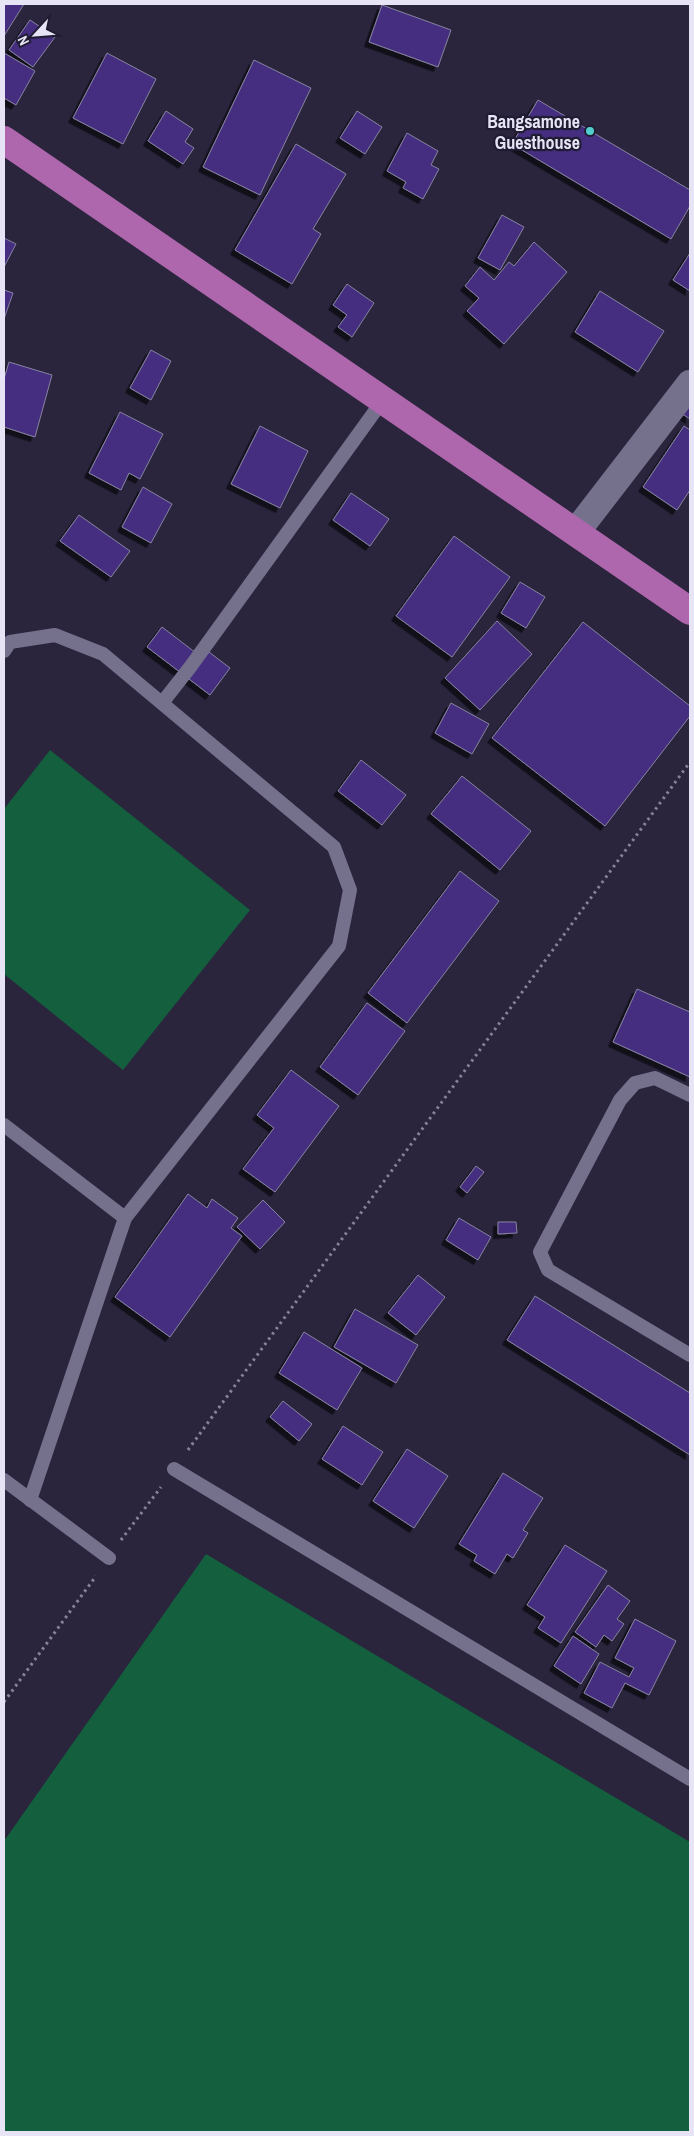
<svg xmlns="http://www.w3.org/2000/svg" width="694" height="2136" font-family="'Archivo Narrow',sans-serif">
  <style>
    .pitch { fill: #135f3e }
    .building { fill: #452f7f; stroke: #8783a0; filter: url(#shadow) }
    .lines { fill: none; stroke-linecap: round; stroke-linejoin: round }
    .path { stroke: #868397; stroke-width: 3; stroke-dasharray: 2.5 4; stroke-linecap: butt }
    .service { stroke: #75718d; stroke-width: 14 }
    .minor { stroke: #75718d; stroke-width: 28 }
    .trunk { stroke: #ae66ac; stroke-width: 28 }
    .poi-dot { fill: #52cdcd; stroke: #201c33; stroke-width: 2 }
    .labels { text-anchor: middle; dominant-baseline: central; stroke-width: 4.5; stroke-linejoin: round; paint-order: stroke }
    .poi-label { font-size: 18px; font-weight: bold; fill: #e7e5f5; stroke: #201c33; text-anchor: end }
  </style>
  <defs>
    <filter id="shadow"><feDropShadow dx="-4.5" dy="4.5" stdDeviation="0" flood-color="#0009"/></filter>
  </defs>
  <rect width="100%" height="100%" fill="#2a253d"/>
  <g class="pitch">
    <path d="M50,750L250,910L123,1070L4,974V809Z"/>
    <path d="M206,1554L690,1842V2132H4V1841Z"/>
  </g>
  <g class="building">
    <path d="M4,4H24L4,36Z"/>
    <path d="M382,5L451,30L438,67L369,42Z"/>
    <path d="M30,20L55,37L33,67L9,50Z"/>
    <path d="M4,53L35,71L16,105L4,98Z"/>
    <path d="M107,53L156,79L123,144L73,118Z"/>
    <path d="M254,60L311,88L260,195L203,167Z"/>
    <path d="M538,100L690,190V206L671,239L512,144Z"/>
    <path d="M166,111L193,129L185,142L194,148L183,164L148,141Z"/>
    <path d="M357,111L382,127L365,154L340,138Z"/>
    <path d="M407,133L438,151L431,165L439,169L423,199L403,188L406,182L387,171Z"/>
    <path d="M296,144L346,174L313,229L321,234L292,284L235,250Z"/>
    <path d="M502,215L524,227L500,270L478,258Z"/>
    <path d="M4,238L16,244L4,267Z"/>
    <path d="M534,242L567,272L504,344L467,311L479,298L465,286L480,267L494,280L509,262L514,266Z"/>
    <path d="M690,253V291L673,280Z"/>
    <path d="M347,284L374,303L352,337L338,327L347,315L333,305Z"/>
    <path d="M4,290L13,293L4,319Z"/>
    <path d="M600,291L664,331L638,372L575,332Z"/>
    <path d="M151,350L171,361L151,400L130,388Z"/>
    <path d="M9,362L52,375L35,437L4,427V379Z"/>
    <path d="M690,399V419L681,413Z"/>
    <path d="M120,412L163,434L140,479L129,473L121,490L89,473Z"/>
    <path d="M260,426L308,451L280,508L231,484Z"/>
    <path d="M684,426L690,430V490L677,510L643,487Z"/>
    <path d="M143,487L172,504L151,543L122,527Z"/>
    <path d="M351,493L389,519L370,546L333,520Z"/>
    <path d="M79,515L130,551L111,577L60,541Z"/>
    <path d="M454,536L510,577L452,657L396,616Z"/>
    <path d="M520,582L545,597L526,628L501,613Z"/>
    <path d="M497,621L532,654L480,710L445,678Z"/>
    <path d="M583,622L690,706V716L605,826L492,738Z"/>
    <path d="M162,627L196,653L201,646L230,668L210,695L147,647Z"/>
    <path d="M451,703L489,724L472,754L435,733Z"/>
    <path d="M361,760L406,795L382,825L338,791Z"/>
    <path d="M462,776L531,831L500,870L431,814Z"/>
    <path d="M460,871L499,901L407,1023L368,993Z"/>
    <path d="M637,989L690,1012V1077L613,1042Z"/>
    <path d="M367,1003L405,1031L358,1095L320,1067Z"/>
    <path d="M291,1070L339,1106L275,1192L243,1169L274,1128L257,1115Z"/>
    <path d="M476,1166L484,1172L467,1193L460,1187Z"/>
    <path d="M188,1194L207,1208L212,1199L238,1218L231,1228L242,1236L170,1337L115,1297Z"/>
    <path d="M263,1200L285,1222L260,1249L237,1227Z"/>
    <path d="M459,1218L491,1237L478,1260L446,1240Z"/>
    <path d="M498,1222H516L517,1233L498,1234Z"/>
    <path d="M418,1275L445,1297L416,1335L388,1313Z"/>
    <path d="M535,1296L690,1393V1455L507,1340Z"/>
    <path d="M355,1309L418,1345L396,1383L334,1347Z"/>
    <path d="M304,1332L362,1368L337,1410L279,1373Z"/>
    <path d="M283,1401L312,1424L299,1441L270,1417Z"/>
    <path d="M343,1426L383,1452L362,1485L322,1459Z"/>
    <path d="M407,1449L448,1476L414,1528L373,1501Z"/>
    <path d="M503,1473L543,1498L523,1530L528,1533L513,1558L507,1554L495,1574L474,1561L477,1555L459,1544Z"/>
    <path d="M565,1545L607,1571L561,1643L538,1628L545,1617L527,1605Z"/>
    <path d="M608,1585L630,1601L617,1619L624,1624L612,1641L604,1635L596,1647L575,1632Z"/>
    <path d="M635,1619L676,1641L649,1695L625,1683L612,1708L584,1693L600,1662L629,1677L634,1668L615,1658Z"/>
    <path d="M573,1636L599,1654L581,1684L554,1666Z"/>
  </g>
  <g class="lines">
    <g class="path">
      <path d="M188,1450L690,762"/>
      <path d="M121,1540L161,1487"/>
      <path d="M4,1702L96,1576"/>
    </g>
    <g class="service">
      <path d="M4,651L10,642L55,635L103,654L334,847L350,890L339,946L125,1218L30,1500"/>
      <path d="M162,703L191,666L383,400"/>
      <path d="M690,1095L655,1078L635,1083L620,1100L540,1252L548,1270L690,1355"/>
      <path d="M4,1125L125,1218"/>
      <path d="M174,1469L690,1779"/>
      <path d="M4,1480L109,1558"/>
    </g>
    <path class="minor" d="M576,532L690,384"/>
    <path class="trunk" d="M4,140L690,611"/>
  </g>
  <circle class="poi-dot" cx="590" cy="131" r="5"/>
  <g class="labels">
    <g class="poi-label">
      <text x="580" y="121">Bangsamone<tspan x="580" dy="21">Guesthouse</tspan></text>
    </g>
  </g>
  <rect width="694" height="2136" fill="none" stroke="#e7e5f5" stroke-width="10"/>
  <g transform="translate(35 35) rotate(244)" stroke="#201c33" stroke-width="4" paint-order="stroke">
  <path d="M0-4L9 19L0 12L-9 19Z" fill="#e7e5f5"/>
  <text y="-8" font-size="14" font-weight="bold" text-anchor="middle" fill="#e7e5f5">N</text>
  </g>
</svg>
